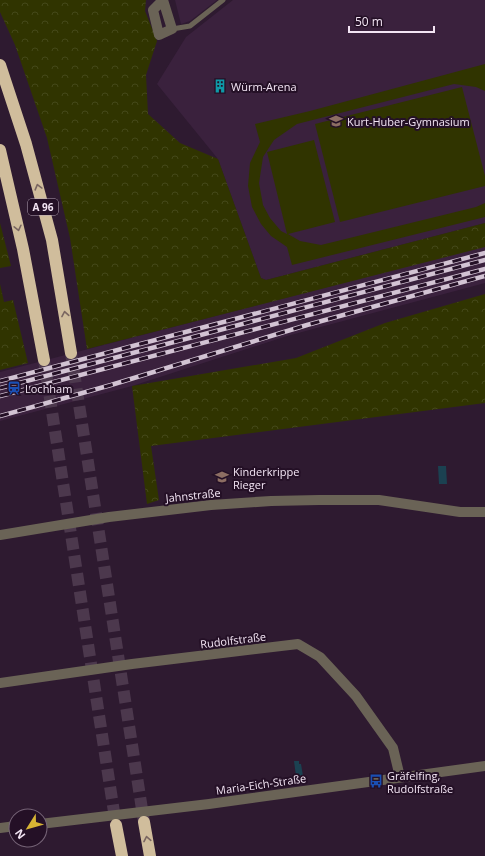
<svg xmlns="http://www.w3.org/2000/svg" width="485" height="856" font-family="'Open Sans',sans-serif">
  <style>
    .built { fill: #3a213d }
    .forest { fill: url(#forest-crowns) }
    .pitch { fill: #303400 }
    .water { fill: #1b4151 }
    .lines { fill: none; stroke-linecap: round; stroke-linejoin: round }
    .motorway-tunnel { stroke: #4c384d; stroke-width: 12; stroke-dasharray: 12 6; stroke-linecap: butt }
    .service { stroke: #6a6356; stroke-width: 5 }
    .minor { stroke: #6a6356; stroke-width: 10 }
    .motorway { stroke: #d0bd9c; stroke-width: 12 }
    .rail-casing { stroke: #d2c3d3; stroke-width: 4.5 }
    .rail { stroke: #241026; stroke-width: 3; stroke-dasharray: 9; stroke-linecap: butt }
    .oneway { stroke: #7a6661 }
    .labels { text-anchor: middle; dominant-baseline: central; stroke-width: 4; stroke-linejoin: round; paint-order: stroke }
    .shield { fill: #241026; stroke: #b5a5b6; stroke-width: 1 }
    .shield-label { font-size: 10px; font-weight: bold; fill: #f3e5f4 }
    .poi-label { font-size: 11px; fill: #f3e5f4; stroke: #241026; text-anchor: start }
    .street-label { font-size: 11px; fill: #f3e5f4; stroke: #241026 }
  </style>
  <defs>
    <pattern id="forest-crowns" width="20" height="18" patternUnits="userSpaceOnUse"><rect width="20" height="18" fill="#303400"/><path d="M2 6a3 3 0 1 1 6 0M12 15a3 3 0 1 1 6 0" fill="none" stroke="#444819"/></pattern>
  </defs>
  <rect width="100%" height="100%" fill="#2e1a30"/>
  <g class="built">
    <path d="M175,0H217L190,21L181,24Z"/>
    <path d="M233,0H485V223L266,280L261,278L218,159L157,84L186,37Z"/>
    <path d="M485,246V283L287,336L132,386L0,421V372Z"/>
  </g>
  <g class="forest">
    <path d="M0,0H146L145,11L157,41L146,75L148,114L180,143L218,159L261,278L266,280L485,223V247L87,349L70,238L47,138L15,45L0,12Z"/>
    <path d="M0,223L11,266L0,268Z"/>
    <path d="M0,284L4,302L13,300L28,363L0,370Z"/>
    <path d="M485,294V403L151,446L159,500L147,504L132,386L296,358L385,323Z"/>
  </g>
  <g class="pitch">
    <path d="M485,64V91L476,87L454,84L297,124L274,140L263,157L259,183L263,205L270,218L281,231L287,234L267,152L314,140L335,222L288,234L300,241L321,245L476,207L485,203V217L292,265L287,247L271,236L261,224L252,207L248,186L250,163L260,142L255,124L310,111Z"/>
    <path d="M462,87L485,176V186L340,222L315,124Z"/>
  </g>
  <g class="water">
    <path d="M438,466H446L447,484H439Z"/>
    <path d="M294,761H299V764H301L303,776H296Z"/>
  </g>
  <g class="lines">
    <g class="motorway-tunnel">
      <path d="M71,353L144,822"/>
      <path d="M44,360L116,825"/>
    </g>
    <path class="service" d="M172,29L190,26L223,0"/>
    <g class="minor">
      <path d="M163,0L172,29L159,35L153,10L163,0"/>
      <path d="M0,535L109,517L211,505L271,501L319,500H379L460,512H485"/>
      <path d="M0,683L132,664L298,644L320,657L356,696L393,748L400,777"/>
      <path d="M40,824L209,804L485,766"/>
      <path d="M0,828L16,826"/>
    </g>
    <g class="motorway">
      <path d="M0,65L26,144L52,240L71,353"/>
      <path d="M0,150L23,249L44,360"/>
      <path d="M144,822L150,856"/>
      <path d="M116,825L122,856"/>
    </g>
    <g class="rail-casing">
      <g id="rail">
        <path d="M0,381L485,253"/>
        <path d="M0,388L485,260"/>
        <path d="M0,396L485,269"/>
        <path d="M0,416L111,385L307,325L485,276"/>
      </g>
    </g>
    <use href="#rail" class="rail"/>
  </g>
  <defs><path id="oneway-chevron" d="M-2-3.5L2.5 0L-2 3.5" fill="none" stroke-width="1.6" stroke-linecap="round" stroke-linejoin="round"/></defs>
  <g class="oneway">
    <use href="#oneway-chevron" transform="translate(38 187) rotate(-105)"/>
    <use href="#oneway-chevron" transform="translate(18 228) rotate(77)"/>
    <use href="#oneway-chevron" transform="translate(65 314) rotate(-100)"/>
    <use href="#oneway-chevron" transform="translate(147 839) rotate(-101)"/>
  </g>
  <defs>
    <g id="building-bare" transform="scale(1.08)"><path d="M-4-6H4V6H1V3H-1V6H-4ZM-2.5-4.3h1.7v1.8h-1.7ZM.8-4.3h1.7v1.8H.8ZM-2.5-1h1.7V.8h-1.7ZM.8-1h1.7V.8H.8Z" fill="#0f9aa8" stroke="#241026" stroke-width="2.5" paint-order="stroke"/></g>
    <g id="school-bare" transform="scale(1.08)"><path d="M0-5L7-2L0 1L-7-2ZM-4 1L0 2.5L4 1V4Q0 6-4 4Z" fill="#8d6e63" stroke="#241026" stroke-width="2.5" paint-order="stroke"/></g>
    <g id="station-bare" transform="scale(1.08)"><path d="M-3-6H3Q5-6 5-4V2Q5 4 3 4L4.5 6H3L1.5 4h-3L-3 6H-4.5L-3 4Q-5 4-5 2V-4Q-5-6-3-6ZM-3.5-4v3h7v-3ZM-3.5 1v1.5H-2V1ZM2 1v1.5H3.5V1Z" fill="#1a4fb4" stroke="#241026" stroke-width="2.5" paint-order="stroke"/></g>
    <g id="bus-bare" transform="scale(1.08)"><path d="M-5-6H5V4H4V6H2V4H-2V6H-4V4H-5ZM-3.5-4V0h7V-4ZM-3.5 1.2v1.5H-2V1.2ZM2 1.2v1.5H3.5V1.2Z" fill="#1a4fb4" stroke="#241026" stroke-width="2.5" paint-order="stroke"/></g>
  </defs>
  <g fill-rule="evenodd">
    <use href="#building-bare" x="220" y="86"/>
    <use href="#school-bare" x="336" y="121"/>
    <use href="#station-bare" x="14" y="388"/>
    <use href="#school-bare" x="222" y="477"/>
    <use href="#bus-bare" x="376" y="781"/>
  </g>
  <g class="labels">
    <rect class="shield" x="28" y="199" width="30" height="16" rx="3"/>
    <g class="shield-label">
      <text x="43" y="207">A 96</text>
    </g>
    <g class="poi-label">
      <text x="231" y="86">Würm-Arena</text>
      <text x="347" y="121">Kurt-Huber-Gymnasium</text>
      <text x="25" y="388">Lochham</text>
      <text x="233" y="471">Kinderkrippe<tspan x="233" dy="13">Rieger</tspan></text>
      <text x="387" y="775">Gräfelfing,<tspan x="387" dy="13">Rudolfstraße</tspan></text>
    </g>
    <g class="street-label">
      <text transform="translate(193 495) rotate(-6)">Jahnstraße</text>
      <text transform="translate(233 640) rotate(-7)">Rudolfstraße</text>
      <text transform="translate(261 784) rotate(-8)">Maria-Eich-Straße</text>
    </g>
  </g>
  <g transform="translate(28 828) rotate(233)"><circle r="19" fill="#241026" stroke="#776578"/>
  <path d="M0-3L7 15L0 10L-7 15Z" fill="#d7b434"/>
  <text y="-6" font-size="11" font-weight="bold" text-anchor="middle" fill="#f3e5f4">N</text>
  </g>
  <path d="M349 26v6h85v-6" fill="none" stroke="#f3e5f4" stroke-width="2"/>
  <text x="355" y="26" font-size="12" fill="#f3e5f4" stroke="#241026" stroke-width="3" paint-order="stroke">50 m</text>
</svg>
